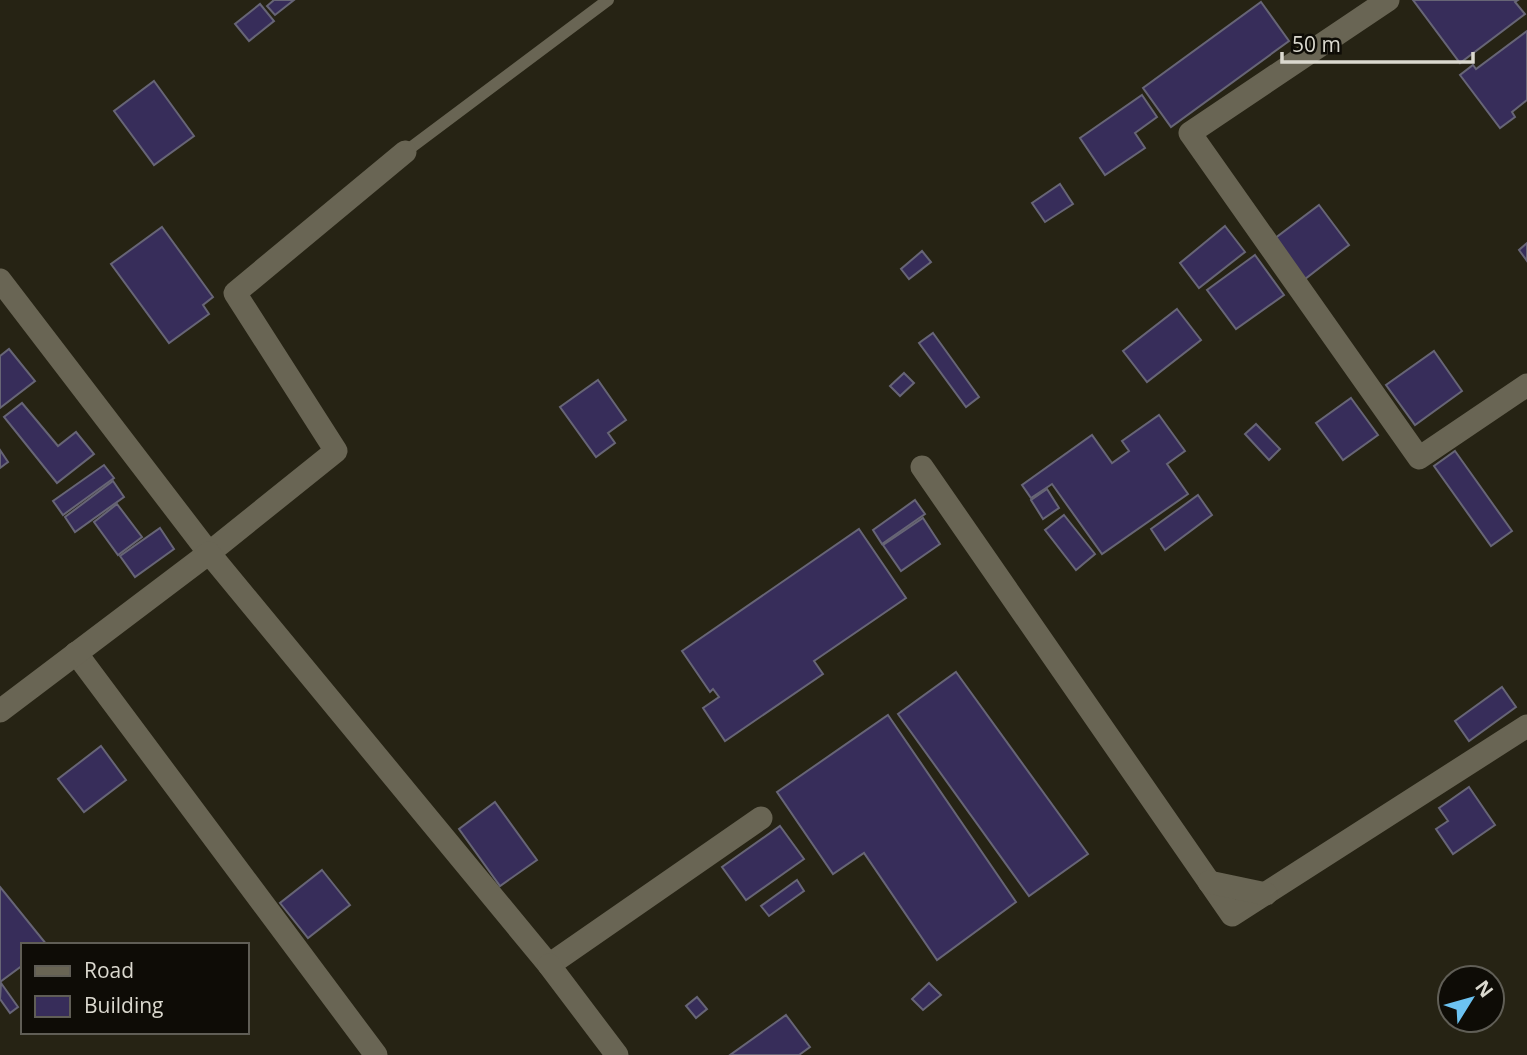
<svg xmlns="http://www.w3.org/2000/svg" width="1527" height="1055" font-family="'Open Sans',sans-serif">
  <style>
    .building { fill: #372d5a; stroke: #676576; stroke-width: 2 }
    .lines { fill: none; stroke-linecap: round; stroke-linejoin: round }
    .lane { stroke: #696554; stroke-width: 12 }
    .street { stroke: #696554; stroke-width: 23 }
  </style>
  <rect width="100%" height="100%" fill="#262314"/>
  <g class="building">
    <path d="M274,0H294L275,15L267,6Z"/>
    <path d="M1413,0H1518L1515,2L1525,14L1460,63Z"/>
    <path d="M1261,2L1289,41L1171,127L1143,88Z"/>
    <path d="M260,4L274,21L249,41L235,24Z"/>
    <path d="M1527,31V100L1512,112L1515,117L1500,128L1460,75L1473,65L1476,69Z"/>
    <path d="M154,81L194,136L154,165L114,111Z"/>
    <path d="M1142,95L1157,117L1135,133L1145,148L1105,175L1080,138Z"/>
    <path d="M1060,184L1073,204L1045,222L1032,203Z"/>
    <path d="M1319,205L1349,245L1305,279L1274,239Z"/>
    <path d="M1225,226L1245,252L1199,288L1180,263Z"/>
    <path d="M162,227L213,297L203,305L209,314L169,343L111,264Z"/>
    <path d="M1527,243V261L1519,250Z"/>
    <path d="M922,251L931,262L909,279L901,269Z"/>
    <path d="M1255,255L1284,295L1236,329L1207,290Z"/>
    <path d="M1177,309L1201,340L1147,382L1123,351Z"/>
    <path d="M933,333L979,397L966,407L919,343Z"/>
    <path d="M9,349L35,381L0,408V356Z"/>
    <path d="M1434,351L1462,391L1415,425L1386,385Z"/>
    <path d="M904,373L914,383L900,396L890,386Z"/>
    <path d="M598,380L626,420L608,433L615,443L596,457L560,407Z"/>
    <path d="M1351,398L1378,435L1343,460L1316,423Z"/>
    <path d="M22,403L58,446L76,432L94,454L57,483L4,417Z"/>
    <path d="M1159,415L1185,451L1167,464L1188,494L1102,554L1052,484L1031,498L1022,485L1092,435L1112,463L1129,451L1122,441Z"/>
    <path d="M1256,424L1280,449L1269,460L1245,434Z"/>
    <path d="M0,450L8,462L0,468Z"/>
    <path d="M1455,451L1512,531L1491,546L1434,466Z"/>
    <path d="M104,465L114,478L63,515L53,501Z"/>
    <path d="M113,481L124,497L75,532L65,517Z"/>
    <path d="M1047,489L1059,508L1043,519L1031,500Z"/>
    <path d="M1198,495L1212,515L1165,550L1151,529Z"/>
    <path d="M915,500L925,514L882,544L873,530Z"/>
    <path d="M117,504L142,537L118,555L94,522Z"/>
    <path d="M1064,515L1095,554L1076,570L1045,530Z"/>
    <path d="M923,518L940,544L901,571L883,545Z"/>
    <path d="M160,528L174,549L135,577L120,556Z"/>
    <path d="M859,529L906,598L814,661L823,674L725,741L703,708L719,697L713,689L710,692L682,651Z"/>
    <path d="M956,672L1088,854L1029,896L898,714Z"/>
    <path d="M1502,687L1516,707L1469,741L1455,721Z"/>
    <path d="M888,715L1016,902L937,960L864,853L833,874L777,792Z"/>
    <path d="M101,746L126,780L84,812L58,779Z"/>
    <path d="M1469,787L1495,825L1453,854L1436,829L1448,821L1439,808Z"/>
    <path d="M495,802L537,860L500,886L459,829Z"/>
    <path d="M780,826L804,859L746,900L722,867Z"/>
    <path d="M322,870L350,905L308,938L280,903Z"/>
    <path d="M797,880L804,891L769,916L761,906Z"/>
    <path d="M0,887L47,945H23V965L0,982Z"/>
    <path d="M1,983L18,1007L10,1013L0,999Z"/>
    <path d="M929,983L941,995L923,1010L912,999Z"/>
    <path d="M697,997L707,1009L696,1018L686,1006Z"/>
    <path d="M786,1015L810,1047L799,1055H730Z"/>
  </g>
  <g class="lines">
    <path class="lane" d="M405,152L608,0"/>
    <g class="street">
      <path d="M1388,0L1190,133L1419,458L1527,385"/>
      <path d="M0,280L209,553L336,451L235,293L405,152"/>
      <path d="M922,467L1232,915L1527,726"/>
      <path d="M76,653L376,1055"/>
      <path d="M0,711L209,553L549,965L761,818"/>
      <path d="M1209,882L1266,894"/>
      <path d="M549,965L617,1055"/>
    </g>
  </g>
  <rect x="21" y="943" width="228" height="91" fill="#0e0c06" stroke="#605e56" stroke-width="2"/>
  <rect x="35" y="966" width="35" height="10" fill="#696554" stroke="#605e56" stroke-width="2"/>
  <text x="84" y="978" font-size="21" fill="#dbd9cf">Road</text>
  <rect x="35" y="996" width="35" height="21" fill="#372d5a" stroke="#605e56" stroke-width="2"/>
  <text x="84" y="1013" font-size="21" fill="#dbd9cf">Building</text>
  <g transform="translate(1471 999) rotate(53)"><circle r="33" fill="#0e0c06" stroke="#605e56" stroke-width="2"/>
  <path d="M0-5L12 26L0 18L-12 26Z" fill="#6cc3f2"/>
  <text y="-10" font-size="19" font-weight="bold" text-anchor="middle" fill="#dbd9cf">N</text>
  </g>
  <path d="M1282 52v10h191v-10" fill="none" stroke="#dbd9cf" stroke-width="3.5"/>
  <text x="1292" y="52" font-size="21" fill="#dbd9cf" stroke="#0e0c06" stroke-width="5" paint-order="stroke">50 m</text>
</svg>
